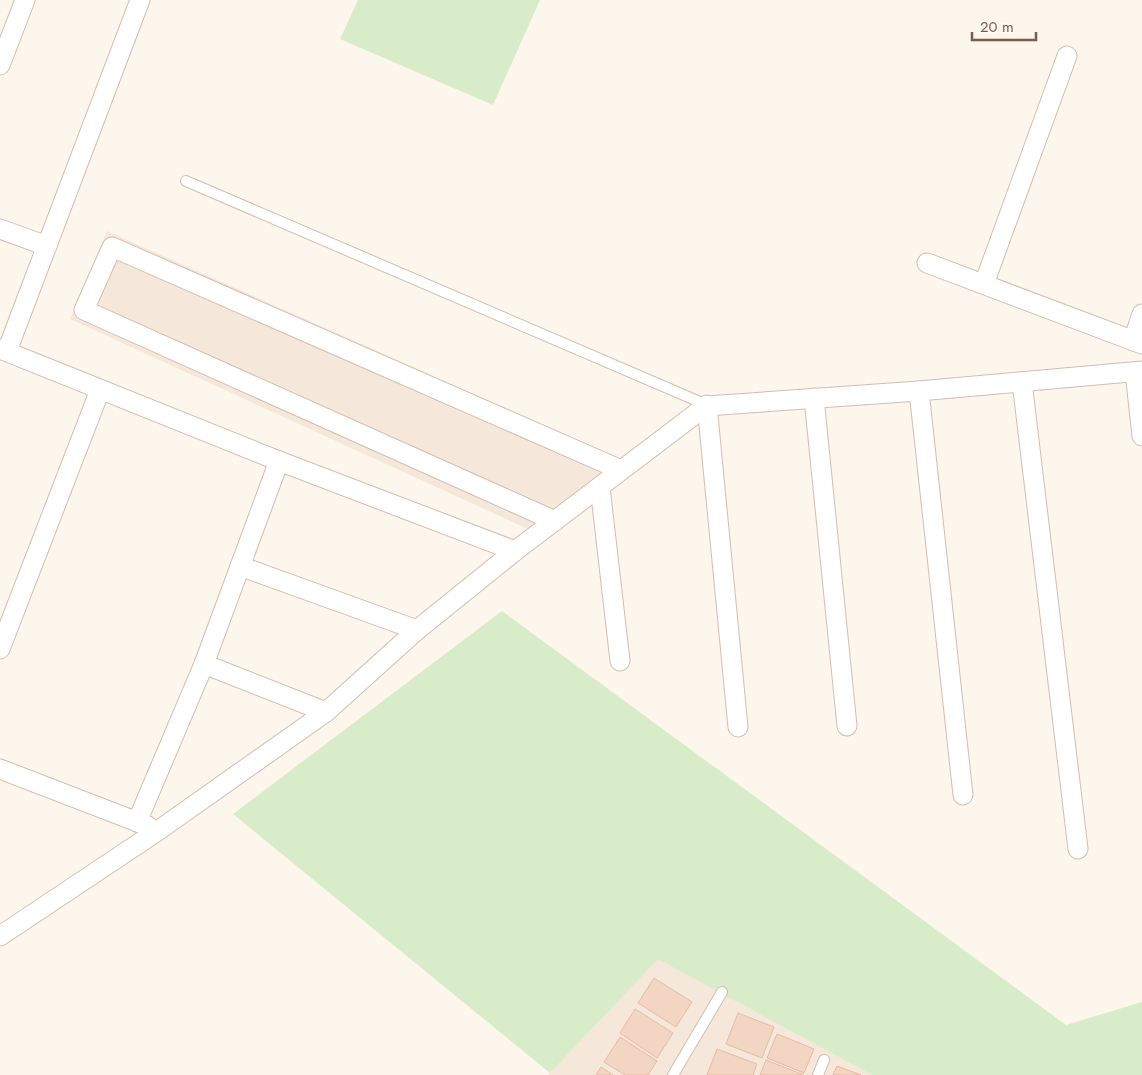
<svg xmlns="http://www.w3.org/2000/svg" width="1142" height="1075" font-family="Jost,sans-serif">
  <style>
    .residential { fill: #f5e8da }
    .green { fill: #d8ecc9 }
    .building { fill: #f3d5c3; stroke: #e6bba3 }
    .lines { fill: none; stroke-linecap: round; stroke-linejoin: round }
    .service-casing { stroke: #d1beb0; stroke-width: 12 }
    .minor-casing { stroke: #d1beb0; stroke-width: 21 }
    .service { stroke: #fff; stroke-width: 10 }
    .minor { stroke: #fff; stroke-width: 19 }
  </style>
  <rect width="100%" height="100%" fill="#fdf6ec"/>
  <g class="residential">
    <path d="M107,231L621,459L530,530L70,319Z"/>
    <path d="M658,958L872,1075H548Z"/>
  </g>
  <g class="green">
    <path d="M358,0H540L493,105L340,39Z"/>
    <path d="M502,611L1066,1025L1142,1002V1075H872L658,959L550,1073L233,814Z"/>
  </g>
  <g class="building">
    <path d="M654,978L692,1002L676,1027L638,1003Z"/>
    <path d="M635,1009L673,1033L657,1058L620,1033Z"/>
    <path d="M738,1013L774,1027L762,1058L726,1044Z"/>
    <path d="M777,1034L814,1049L804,1073L767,1058Z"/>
    <path d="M620,1037L657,1061L648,1075H625L604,1062Z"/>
    <path d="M717,1049L757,1064L753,1075H707Z"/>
    <path d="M766,1060L804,1075H760Z"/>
    <path d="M837,1066L861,1075H833Z"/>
    <path d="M601,1067L613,1075H596Z"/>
  </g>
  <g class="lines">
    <g class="service-casing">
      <g id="service">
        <path d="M186,181L707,405"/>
        <path d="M673,1075L722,992"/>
        <path d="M818,1075L824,1060"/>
      </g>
    </g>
    <g class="minor-casing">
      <g id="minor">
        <path d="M0,65L25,0"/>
        <path d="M0,229L47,246"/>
        <path d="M927,263L1142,344"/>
        <path d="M984,284L1067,56"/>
        <path d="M1133,341L1142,314"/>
        <path d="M0,349L279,461L515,551"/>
        <path d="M7,351L140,0"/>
        <path d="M1135,372L1142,436"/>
        <path d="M1022,382L1078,849"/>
        <path d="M919,391L963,795"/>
        <path d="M814,398L847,726"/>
        <path d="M707,405L738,727"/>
        <path d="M600,487L620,661"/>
        <path d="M555,521L84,310L112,247L621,470"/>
        <path d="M240,566L417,630"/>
        <path d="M0,649L100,390"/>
        <path d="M204,664L326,712"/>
        <path d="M0,769L148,826"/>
        <path d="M137,822L204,664L279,461"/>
        <path d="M0,936L159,830L326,712L417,630L515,551L706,406L919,391L1142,371"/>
      </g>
    </g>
    <use href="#service" class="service"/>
    <use href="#minor" class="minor"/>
  </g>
  <path d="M972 32v8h64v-8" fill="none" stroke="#7a5c4d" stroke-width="2.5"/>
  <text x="980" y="32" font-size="15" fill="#7a5c4d" stroke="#fffaf3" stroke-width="4" paint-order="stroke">20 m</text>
</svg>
